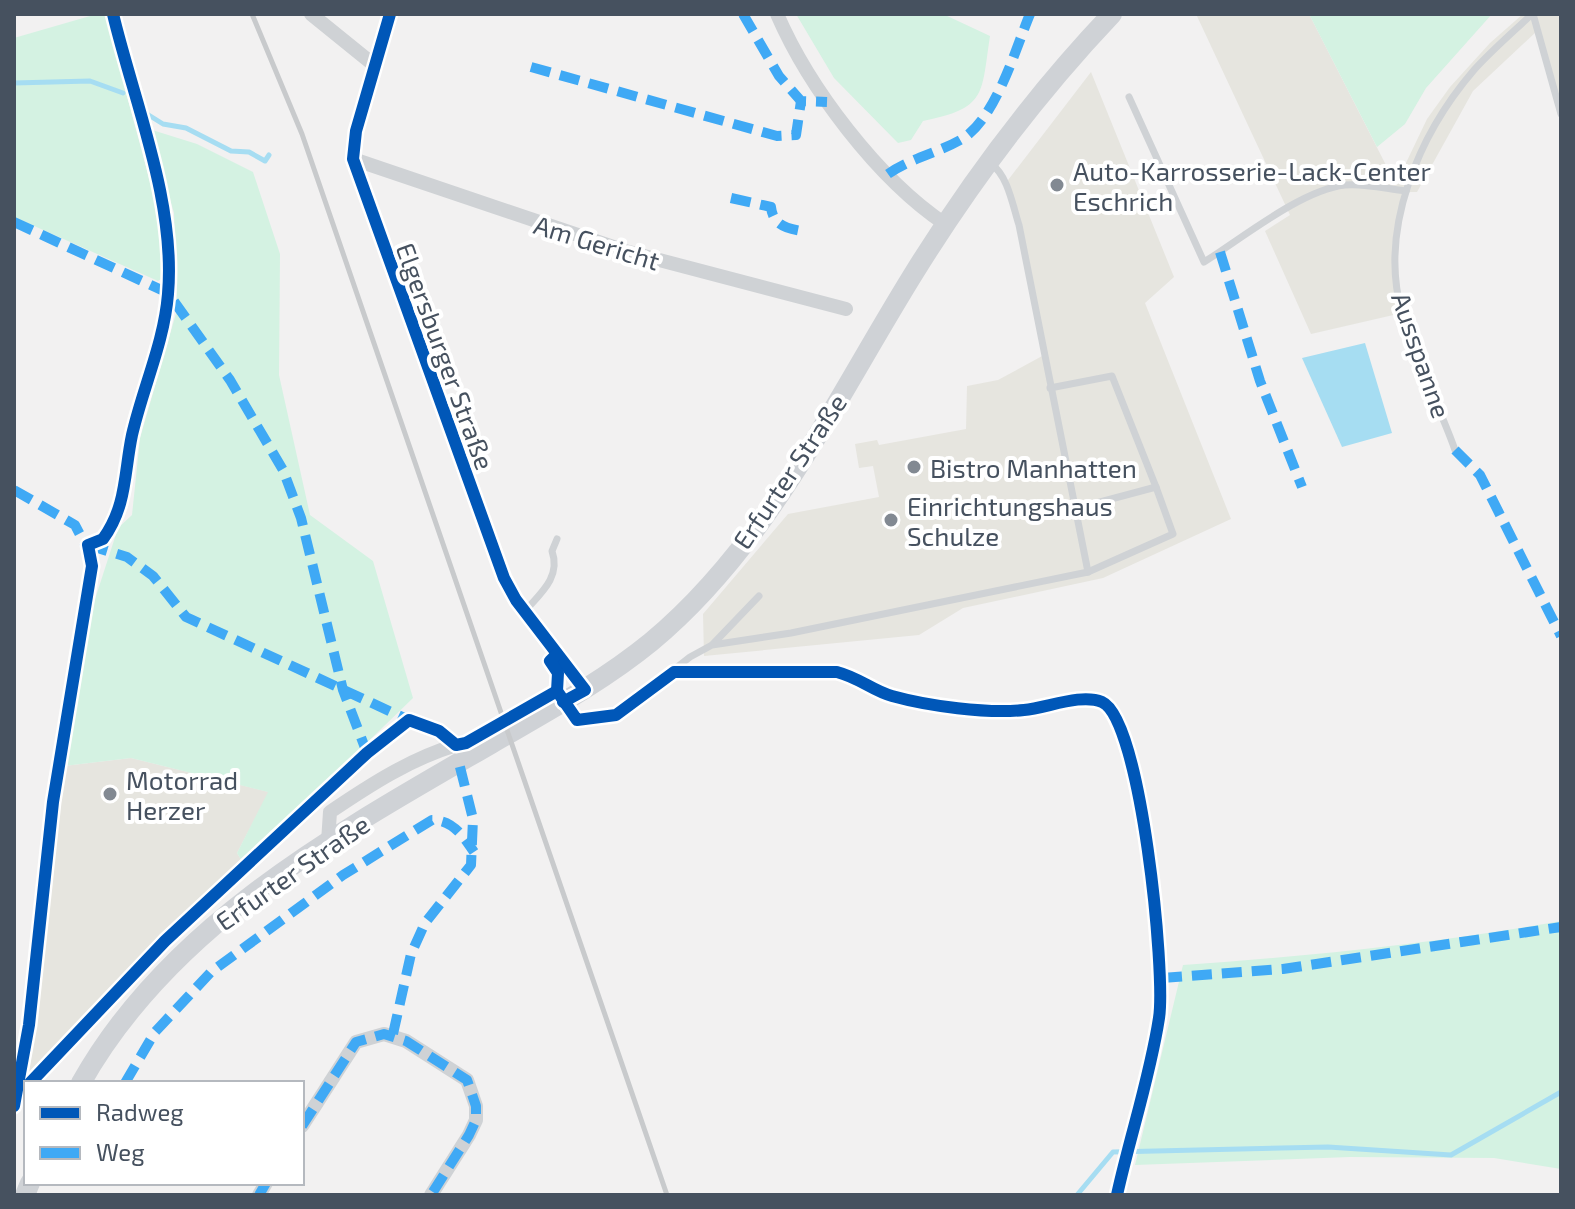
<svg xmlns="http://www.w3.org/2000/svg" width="1575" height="1209" font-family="'Exo 2',sans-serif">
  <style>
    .commercial { fill: #e6e5df }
    .green { fill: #d4f2e2 }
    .water { fill: #a6ddf2 }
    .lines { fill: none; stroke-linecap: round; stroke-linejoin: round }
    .stream { stroke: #a6ddf2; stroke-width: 5 }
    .service { stroke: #cfd2d5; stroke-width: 7 }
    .minor { stroke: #cfd2d5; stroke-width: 14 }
    .secondary { stroke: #cfd2d6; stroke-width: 20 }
    .rail { stroke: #c8cacc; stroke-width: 5 }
    .quiet { stroke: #3fa9f5; stroke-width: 10; stroke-dasharray: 20 10; stroke-linecap: butt }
    .cycleway-casing { stroke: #fff; stroke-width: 17 }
    .cycleway { stroke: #0057b8; stroke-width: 12 }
    .poi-dot { fill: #828992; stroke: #fff; stroke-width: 3 }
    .labels { text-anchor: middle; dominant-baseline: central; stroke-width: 8; stroke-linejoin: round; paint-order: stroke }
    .poi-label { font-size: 26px; fill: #46515f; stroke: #fff; text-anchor: start }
    .street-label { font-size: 26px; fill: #46515f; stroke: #fff }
  </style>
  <rect width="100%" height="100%" fill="#f2f1f1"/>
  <g class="commercial">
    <path d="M1196,14H1309L1390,173L1405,165L1427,119L1450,87L1490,43L1523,14H1561V113L1536,32L1473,91L1417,192H1406L1396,245L1402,313L1311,334L1265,231L1290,215Z"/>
    <path d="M1091,72L1174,277L1145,303L1231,519L1103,578L963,608L919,635L704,656L703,614L788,514L879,497L873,466L859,468L855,444L877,440L879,445L966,429L967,386L998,380L1044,355L1019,225L1005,184Z"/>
    <path d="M131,758L269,792L237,853L243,863L114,985L29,1076L64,766Z"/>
  </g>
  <g class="green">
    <path d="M97,14H105L160,219L164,277L158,281L14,217V38Z"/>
    <path d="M796,14H943L990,36C981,95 987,108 923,121L911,140L898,143L834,78Z"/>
    <path d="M1309,14H1492L1426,88L1405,124L1377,147Z"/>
    <path d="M149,129L197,144L253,172L280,254L279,375L310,515L373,561L413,698L243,863L237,853L268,792L131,758L64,766L86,627L118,528L132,515L140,438L177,310L174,213Z"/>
    <path d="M1561,921V1169L1494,1158L1350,1157L1135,1165L1183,965C1311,956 1436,943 1561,921Z"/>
  </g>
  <path class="water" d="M1365,343L1392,433L1342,447L1302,358Z"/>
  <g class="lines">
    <g class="stream">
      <path d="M14,83L90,81L123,93"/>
      <path d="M147,114L163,124L186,128L231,151L249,152L265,161L269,155"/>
      <path d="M1077,1195L1113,1152L1328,1147L1451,1155L1561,1092"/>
    </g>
    <g class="service">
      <path d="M1533,14L1561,114"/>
      <path d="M1129,97L1204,262C1241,239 1301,190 1345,185C1364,183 1387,189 1406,191"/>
      <path d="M1050,388L1112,376L1156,487"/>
      <path d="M1455,450C1439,405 1415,360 1402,313C1378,229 1419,134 1474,70C1491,51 1512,33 1531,15"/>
      <path d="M1074,509L1156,487L1173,534L1088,572"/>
      <path d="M525,611C541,593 561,577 552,551L557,539"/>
      <path d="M713,644L759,596"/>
      <path d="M565,705L577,720L616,715L690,657L712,645L791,633L1088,572L1019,225C1013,207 1008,175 991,164"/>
    </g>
    <g class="minor">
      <path d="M311,14L374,65"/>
      <path d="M390,14L356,131L353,159L504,578L516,600L585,690"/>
      <path d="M777,14C809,88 878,179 945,224"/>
      <path d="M353,159L625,251L846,309"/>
      <path d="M328,842L330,812C370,785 410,759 456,745L468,757"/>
      <path d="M302,1126L356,1042L384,1034L406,1041L467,1080L476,1106V1120L469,1135L431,1195"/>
      <path d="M259,1195L266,1183"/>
    </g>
    <g class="secondary">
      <path d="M81,1083C170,924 339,832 491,744C546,712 602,682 651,642C768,545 835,400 914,273C971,181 1038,92 1112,14"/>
      <path d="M25,1195L30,1183"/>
    </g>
    <path class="rail" d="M252,14L302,134L667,1195"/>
    <g class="quiet">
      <path d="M743,14L779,76L801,101L827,102"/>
      <path d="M531,67L777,136L796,135L801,101"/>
      <path d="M888,174C911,158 938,153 962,139C996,118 1015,50 1030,14"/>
      <path d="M731,198L771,207C773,227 790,229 807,232"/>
      <path d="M14,222L168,293L230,380L283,470L301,518L343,690L367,753"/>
      <path d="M1220,252L1260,381L1302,487"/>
      <path d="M1455,450L1480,475L1561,636"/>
      <path d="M14,490L75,525L89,552"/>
      <path d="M88,545L127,557L153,576L186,617L413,722"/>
      <path d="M1162,978L1283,969L1561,927"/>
      <path d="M393,1034L411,954L425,923L471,865L473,819L459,763"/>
      <path d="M125,1083L155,1032L211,972L343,875L432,820C453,820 463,836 474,852"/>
      <path d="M302,1126L356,1042L384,1034L406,1041L467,1080L476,1106V1120L469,1135L431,1195"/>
      <path d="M259,1195L266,1183"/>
    </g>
    <g class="cycleway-casing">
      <g id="cycleway">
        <path d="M390,14L356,131L353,159L504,578L516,600L585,690L563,702"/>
        <path d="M557,654L550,661L558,673L557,691L577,720L616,715L674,672H837C860,678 873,691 892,696C928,706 987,714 1024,710C1047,708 1081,693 1102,702C1141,719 1166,973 1159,1018C1150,1077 1130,1136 1117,1195"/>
        <path d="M30,1083L165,941L367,753L409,720L439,731L456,745L466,743L557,691"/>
        <path d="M14,1106L29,1025L53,802L92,566L88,545L103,539C127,506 124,473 132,435C143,387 164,343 168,294C176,202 134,102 113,14"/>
      </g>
    </g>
    <use href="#cycleway" class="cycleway"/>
  </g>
  <g class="poi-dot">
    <circle cx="1057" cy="185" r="8"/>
    <circle cx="914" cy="467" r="8"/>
    <circle cx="891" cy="520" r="8"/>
    <circle cx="110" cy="794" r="8"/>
  </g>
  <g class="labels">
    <g class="poi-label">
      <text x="1073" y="170">Auto-Karrosserie-Lack-Center<tspan x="1073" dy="30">Eschrich</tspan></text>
      <text x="930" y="467">Bistro Manhatten</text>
      <text x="907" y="505">Einrichtungshaus<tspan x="907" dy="30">Schulze</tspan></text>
      <text x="126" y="779">Motorrad<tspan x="126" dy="30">Herzer</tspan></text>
    </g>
    <g class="street-label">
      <text transform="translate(597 242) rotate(17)">Am Gericht</text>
      <text transform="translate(1422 355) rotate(71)">Ausspanne</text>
      <text transform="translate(446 356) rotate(70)">Elgersburger Straße</text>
      <text transform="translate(789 471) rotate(-56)">Erfurter Straße</text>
      <text transform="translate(292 872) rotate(-35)">Erfurter Straße</text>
    </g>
  </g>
  <rect width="1575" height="1209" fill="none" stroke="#46515f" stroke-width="32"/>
  <rect x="24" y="1081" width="280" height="104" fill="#ffffff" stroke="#b5b9bf" stroke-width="2"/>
  <rect x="40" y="1107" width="40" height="12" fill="#0057b8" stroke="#b5b9bf" stroke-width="2"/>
  <text x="96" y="1121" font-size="24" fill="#46515f">Radweg</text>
  <rect x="40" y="1147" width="40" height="12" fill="#3fa9f5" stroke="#b5b9bf" stroke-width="2"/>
  <text x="96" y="1161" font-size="24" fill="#46515f">Weg</text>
</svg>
